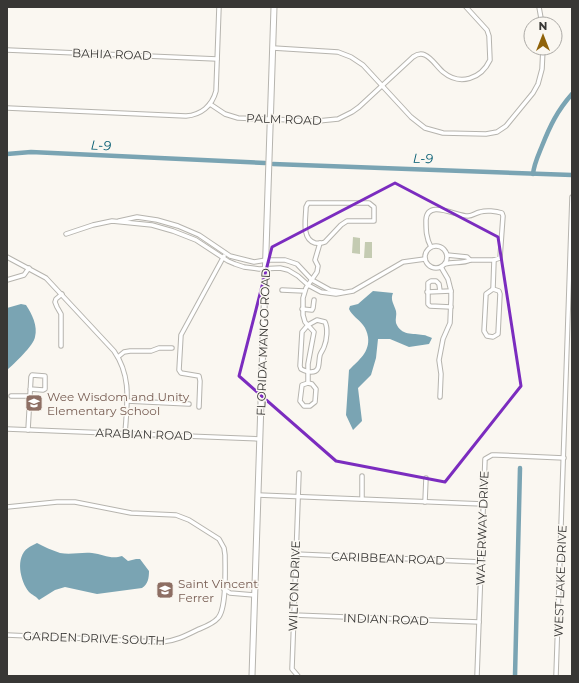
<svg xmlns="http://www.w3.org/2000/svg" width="579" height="683" font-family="Montserrat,sans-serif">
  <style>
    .green { fill: #c4cbb2 }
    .water { fill: #7aa4b3 }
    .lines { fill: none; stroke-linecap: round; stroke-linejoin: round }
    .canal { stroke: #7aa4b3; stroke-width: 4.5 }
    .street-casing { stroke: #b6b4ae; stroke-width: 5.5 }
    .secondary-casing { stroke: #b6b4ae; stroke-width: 7 }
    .street { stroke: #fff; stroke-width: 3.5 }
    .secondary { stroke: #fff; stroke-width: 5 }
    .marked { fill: none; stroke: #7b2cbf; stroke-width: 3; stroke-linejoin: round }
    .labels { text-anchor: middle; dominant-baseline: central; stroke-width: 3; stroke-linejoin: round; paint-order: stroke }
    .street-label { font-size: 12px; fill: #383735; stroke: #faf7f1 }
    .education-label { font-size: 12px; fill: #785e54; stroke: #faf7f1; text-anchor: start }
    .water-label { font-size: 13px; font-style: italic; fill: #075e74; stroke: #faf7f1 }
  </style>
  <rect width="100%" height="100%" fill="#faf7f1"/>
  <g class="green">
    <path d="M353,237L360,238V254L352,253Z"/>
    <path d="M365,242H372V258H364Z"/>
  </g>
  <g class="water">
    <path d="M373,291L393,293C390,300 394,304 396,311C397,315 395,319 396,323C401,336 413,333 423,335C426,335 429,337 432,338L429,344L409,347L390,339H378L376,358L371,375L358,388L362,421L353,430L346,415L349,370C359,360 370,352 368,337C367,332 366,329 363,325C359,319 352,316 349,309L350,306L358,304Z"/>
    <path d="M21,304L26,305C32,314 38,326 35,337C34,345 14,364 7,370V308Z"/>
    <path d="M37,543C44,547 52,550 60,553C71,555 81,552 92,553C103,554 111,560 122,556L128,561L136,559H140L149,571C149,578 148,584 142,588L97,594L65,587L55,590L39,600C36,596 32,595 29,592C20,581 15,557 28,548C30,546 34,545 37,543Z"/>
  </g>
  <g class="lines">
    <g class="canal">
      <path d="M7,154L31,152L265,163"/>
      <path d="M273,164L572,175"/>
      <path d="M533,174C534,164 538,156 542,146C550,126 557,111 572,94"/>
      <path d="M515,676L520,468"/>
    </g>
    <g class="street-casing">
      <g id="street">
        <path d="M539,7L542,24"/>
        <path d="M273,48L338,52L351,57L363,65L411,117L425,128L443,133L486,134L497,132L506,126L533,93L538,84L542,69L543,48"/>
        <path d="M7,50L217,59"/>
        <path d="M210,104L225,114L238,118L318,121L338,119L352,112L359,107L413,57C417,54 421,53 425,55C432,58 437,67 443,72C460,86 481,79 490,60L489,36L487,30L466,7"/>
        <path d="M7,108L186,116C201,115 212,106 216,91L219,7"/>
        <path d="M308,203H369L374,207V221H347L341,225L325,242C321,244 319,243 315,243C301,239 306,218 306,207Z"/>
        <path d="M119,221L137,217L157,220L178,226L199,235L230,256L254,262L266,260H285L297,264L312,280L330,290L342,292"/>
        <path d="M66,234L93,225L112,221L152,225L173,231L196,240L228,261L235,264L244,267L259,269L280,268L288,270L298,276L308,285L321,292L336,294L353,291L403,262L425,259"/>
        <circle cx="436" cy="257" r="11"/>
        <path d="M431,247C426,238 426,230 426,220C427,199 456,216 468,216C473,216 475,213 480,212C486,210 496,211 502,213L503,216L500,258L494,260H470L467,257L447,255"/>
        <path d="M7,257L46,278L114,351C132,377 127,403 125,434"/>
        <path d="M445,264C453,261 463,264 470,260"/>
        <path d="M7,280L24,275L29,268"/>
        <path d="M493,289L499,291L500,294L498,334L493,337L487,336L484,331L486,294Z"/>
        <path d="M493,289L494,260"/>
        <path d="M282,290L304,291"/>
        <path d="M440,291L439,284L436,281H431L428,283V304L430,306L451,307"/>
        <path d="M427,292L451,291"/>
        <path d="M302,309L312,310L313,308L314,300"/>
        <path d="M317,320L325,322C328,328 327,340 324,347C323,350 321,352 320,355C318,363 321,372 311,372C307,372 305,371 301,369L300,366L302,332L308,325Z"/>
        <path d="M61,346V314L57,307L55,302L56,299L62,294"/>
        <path d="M118,357L124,352L130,351H151L159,348H172"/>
        <path d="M308,383V364L314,332L305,322L303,315V298L306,288L317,272L318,266L315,260L320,243"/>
        <path d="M308,383L312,384L316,389L315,402L310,406H304L300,401L302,385Z"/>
        <path d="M11,396H30"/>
        <path d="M440,397L441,374L439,360L443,339L450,323L451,299V291L448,279L441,267"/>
        <path d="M127,401L189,404"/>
        <path d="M199,407L200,381L199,376L181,373L179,370L181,335L224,256"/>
        <path d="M7,429L260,439"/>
        <path d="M28,430C29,412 30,394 31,377L32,375L45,376V389L43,390L30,389"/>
        <path d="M258,495L483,504"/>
        <path d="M362,499V476"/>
        <path d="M425,502L426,478"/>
        <path d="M7,507L57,502H75L131,513L176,515L189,520L219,539L224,548L225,555C225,569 227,608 218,618C213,624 204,627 197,630C185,636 175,641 162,642L7,635"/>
        <path d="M295,554L481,562"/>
        <path d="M224,589L230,585H255"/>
        <path d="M224,589L230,593L254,595"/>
        <path d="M293,615L479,622"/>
        <path d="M298,676L292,669L299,473"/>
        <path d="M477,676L485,459L492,455H496L564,458"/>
        <path d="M556,676L572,197"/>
      </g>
    </g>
    <g class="secondary-casing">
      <path id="secondary" d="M252,676L274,7"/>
    </g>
    <use href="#street" class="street"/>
    <use href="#secondary" class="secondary"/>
  </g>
  <path class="marked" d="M395,183L498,237L521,386L445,482L336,461L239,376L272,247Z"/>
  <defs>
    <g id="school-square" transform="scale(0.9)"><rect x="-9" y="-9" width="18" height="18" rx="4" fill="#8d6e63" stroke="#faf7f1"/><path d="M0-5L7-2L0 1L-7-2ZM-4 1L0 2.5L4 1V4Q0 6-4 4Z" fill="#fff"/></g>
  </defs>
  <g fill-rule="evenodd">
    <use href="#school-square" x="34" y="403"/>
    <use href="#school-square" x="165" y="590"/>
  </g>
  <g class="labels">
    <g class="street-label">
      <text transform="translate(112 54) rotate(2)">BAHIA ROAD</text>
      <text transform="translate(284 119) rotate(2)">PALM ROAD</text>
      <text transform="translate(263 342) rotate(-88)">FLORIDA MANGO ROAD</text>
      <text transform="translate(144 434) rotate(2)">ARABIAN ROAD</text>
      <text transform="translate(482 528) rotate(-88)">WATERWAY DRIVE</text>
      <text transform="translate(388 558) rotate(2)">CARIBBEAN ROAD</text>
      <text transform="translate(560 581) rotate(-88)">WEST LAKE DRIVE</text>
      <text transform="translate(294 586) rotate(-88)">WILTON DRIVE</text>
      <text transform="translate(386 619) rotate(2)">INDIAN ROAD</text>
      <text transform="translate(94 638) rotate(2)">GARDEN DRIVE SOUTH</text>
    </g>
    <g class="education-label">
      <text x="47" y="396">Wee Wisdom and Unity<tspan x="47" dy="14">Elementary School</tspan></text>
      <text x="178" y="583">Saint Vincent<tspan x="178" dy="14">Ferrer</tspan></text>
    </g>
    <g class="water-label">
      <text transform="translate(101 145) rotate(3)">L-9</text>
      <text transform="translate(423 158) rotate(2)">L-9</text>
    </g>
  </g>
  <rect width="579" height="683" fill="none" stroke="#383735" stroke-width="16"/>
  <g transform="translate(543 36)"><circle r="19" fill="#faf7f1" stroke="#acaaa6"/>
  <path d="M0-3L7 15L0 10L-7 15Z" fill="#8f6209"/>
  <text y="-6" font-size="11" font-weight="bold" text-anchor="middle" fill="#383735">N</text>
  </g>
</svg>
